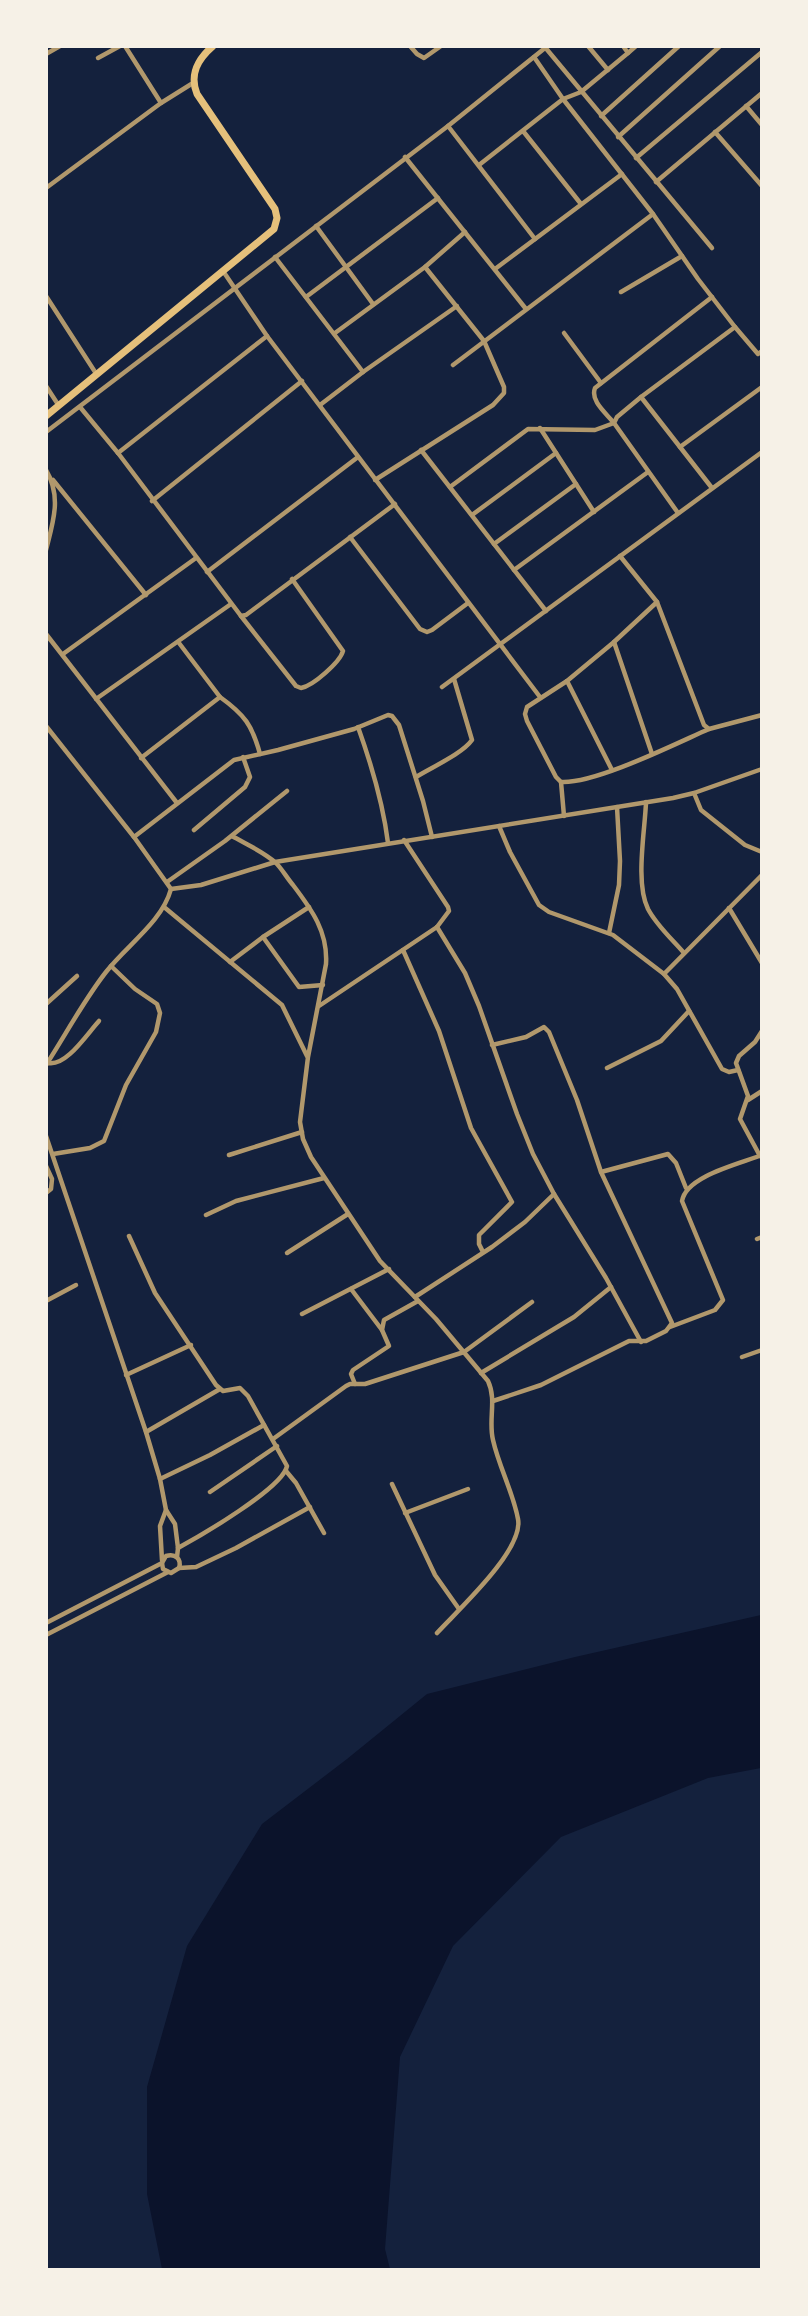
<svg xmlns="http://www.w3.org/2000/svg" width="808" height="2316" font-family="'Sofia Sans Condensed',sans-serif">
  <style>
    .water { fill: #0b132b }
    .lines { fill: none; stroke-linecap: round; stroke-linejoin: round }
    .minor { stroke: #b1986c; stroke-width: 4.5 }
    .secondary { stroke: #e5c07b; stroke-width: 7 }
  </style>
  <rect width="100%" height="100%" fill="#14213d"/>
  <path class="water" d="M761,1615V1768L708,1778L561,1837L453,1946L400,2057L385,2249L390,2269H162L147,2194V2087L187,1946L262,1824L347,1759L427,1694L575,1657Z"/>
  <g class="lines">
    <g class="minor">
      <path d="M125,46L161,103"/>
      <path d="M410,46L417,54L424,58L441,46"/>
      <path d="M544,46L712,248"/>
      <path d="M588,46L608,70"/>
      <path d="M623,46L628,53L636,46"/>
      <path d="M46,54L60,46"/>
      <path d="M98,58L120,46"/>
      <path d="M746,106L762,125"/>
      <path d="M601,116L679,46"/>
      <path d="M448,126L535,239"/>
      <path d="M523,131L581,204"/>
      <path d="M715,132L762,186"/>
      <path d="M618,137L720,46"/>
      <path d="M405,157L526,309"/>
      <path d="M636,158L762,52"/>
      <path d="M479,165L563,99L581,92L628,53"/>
      <path d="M656,182L762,93"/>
      <path d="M46,188L161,103L193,83"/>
      <path d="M653,214L698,279L735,327L641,397L617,417L614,423L678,513"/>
      <path d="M316,226L373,304"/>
      <path d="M275,257L363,372"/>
      <path d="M495,269L622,174"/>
      <path d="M223,271L267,336L540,697"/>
      <path d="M621,292L682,256"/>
      <path d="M46,296L97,375"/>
      <path d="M306,297L438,198"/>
      <path d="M735,327L758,354L762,351"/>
      <path d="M335,333L425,267L465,232"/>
      <path d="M564,333L601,383"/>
      <path d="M453,365L653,214L563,99L534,57"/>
      <path d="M46,386L59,406"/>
      <path d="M641,397L712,488"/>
      <path d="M320,405L363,372L457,306"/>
      <path d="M80,407L118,453L241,616L246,615L395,504"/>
      <path d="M540,428L594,512"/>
      <path d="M46,432L448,126L545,48"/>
      <path d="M680,447L762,387"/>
      <path d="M421,450L546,611"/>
      <path d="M118,453L267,336"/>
      <path d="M46,470C62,497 53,522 46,550"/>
      <path d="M53,480L146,595"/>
      <path d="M375,480L493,405L504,393V387L484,341L425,267"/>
      <path d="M450,487L528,429L595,430L614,423C606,413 590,401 595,388L712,297"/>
      <path d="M152,501L302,381"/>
      <path d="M472,515L556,453"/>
      <path d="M350,537L420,629L427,632L432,630L468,603"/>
      <path d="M494,544L576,484"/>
      <path d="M620,556L657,602L704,725L709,729L762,715"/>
      <path d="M514,570L648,472"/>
      <path d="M207,572L358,457"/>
      <path d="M657,602L614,642L567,681L527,707L525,714L527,721L556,777L561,782C595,784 675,744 709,729"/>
      <path d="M241,616L296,686L301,688C313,686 340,662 343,651L292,579"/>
      <path d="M46,634L177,803"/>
      <path d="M614,642L652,754"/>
      <path d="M63,654L196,558"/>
      <path d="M567,681L612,770"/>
      <path d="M442,687L762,452"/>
      <path d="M220,697C245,715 252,725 260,754"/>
      <path d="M96,699L231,604"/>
      <path d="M46,726L134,837L171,889C162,922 127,945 106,972C84,1000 66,1034 46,1065"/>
      <path d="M358,727C372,766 383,803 388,843"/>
      <path d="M141,758L220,697L179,643"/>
      <path d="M416,777C432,767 462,754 472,740L454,679"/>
      <path d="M561,782L564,816"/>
      <path d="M694,793L701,810L745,845L762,852"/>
      <path d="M646,802C645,831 635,883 648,909C657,926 672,939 684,953"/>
      <path d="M499,826L510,852L539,905L549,912L613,935L664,974L677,989L722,1069L729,1072L738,1070"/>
      <path d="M194,830L245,787L250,777L243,757"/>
      <path d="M232,836C246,844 264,852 276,863C282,869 287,878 293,885C312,910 328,932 326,964L308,1057L300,1122L303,1139L311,1157L380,1261L436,1319L488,1381C497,1400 488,1420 493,1440C499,1467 513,1492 518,1519C524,1550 458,1610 437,1633"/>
      <path d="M134,837L234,760L278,750L354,729L388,715L392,716L399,725L423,801L432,837"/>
      <path d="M167,882L225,841L287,791"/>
      <path d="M171,889L201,885L275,862L673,798L694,793L762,769"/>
      <path d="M164,907L282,1005L307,1056"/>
      <path d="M729,908L762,963"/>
      <path d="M609,933L619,885L620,861L617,807"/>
      <path d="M263,937L299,987L323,985"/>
      <path d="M403,950L439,1031L471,1128L512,1202L479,1235V1244L483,1252"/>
      <path d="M230,962L263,937L309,907"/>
      <path d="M664,974L762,875"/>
      <path d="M46,1004L77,976"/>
      <path d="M319,1006L437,927L449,911L448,907L404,840"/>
      <path d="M492,1045L526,1037L544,1027L549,1032L577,1100L601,1172L672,1323L666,1331L646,1341H629L541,1385L493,1401"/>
      <path d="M48,1063C66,1067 87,1034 99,1021"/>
      <path d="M607,1068L661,1041L689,1011"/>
      <path d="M748,1100L762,1091"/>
      <path d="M46,1136L146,1432L160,1479L166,1510L175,1524L178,1548L177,1557"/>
      <path d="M53,1154L90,1148L104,1141L126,1085L156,1032L160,1013L157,1004L135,989L111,966"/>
      <path d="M229,1155L302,1132"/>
      <path d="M760,1156L740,1119L748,1096L736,1063L739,1056L755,1042L762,1031"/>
      <path d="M46,1166L52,1179L51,1189L46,1193"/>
      <path d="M601,1172L668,1154L676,1163L686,1188"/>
      <path d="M554,1194L606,1278L641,1342"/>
      <path d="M206,1215L236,1201L324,1178"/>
      <path d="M129,1236L155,1293L216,1385L223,1391L240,1388L248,1396L287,1466C283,1488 200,1536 178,1548"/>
      <path d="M757,1239L762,1237"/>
      <path d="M287,1253L348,1214"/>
      <path d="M351,1289L382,1330"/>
      <path d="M415,1297L492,1247L525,1222L554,1194L533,1154L517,1114L479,1006L465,973L437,927"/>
      <path d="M46,1301L76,1285"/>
      <path d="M302,1314L389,1269"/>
      <path d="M670,1327L715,1310L723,1300L682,1201C686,1176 739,1164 762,1155"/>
      <path d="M742,1357L762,1350"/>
      <path d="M481,1373L574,1317L611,1287"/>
      <path d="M126,1375L191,1345"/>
      <path d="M355,1384L351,1374L353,1370L389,1346L382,1330L384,1320L418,1301"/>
      <path d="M146,1432L220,1389"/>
      <path d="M273,1439L346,1386L350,1384H365L464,1352L532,1302"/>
      <path d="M286,1471L296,1483L324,1533"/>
      <path d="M160,1479L210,1455L264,1425"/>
      <path d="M392,1484L435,1575L459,1609"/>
      <path d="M210,1492L277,1446"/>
      <path d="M405,1513L468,1489"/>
      <path d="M162,1560L160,1526L166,1510"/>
      <path d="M162,1563L163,1569L171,1573L179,1568L196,1567L236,1548L310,1507"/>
      <path d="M46,1623L162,1563L166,1556C175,1553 182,1559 179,1568"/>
      <path d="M46,1635L168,1572"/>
    </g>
    <path class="secondary" d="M46,416L274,229L277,218L275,209L197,94C189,74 198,59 213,46"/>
  </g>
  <rect width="808" height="2316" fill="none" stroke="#f6f1e7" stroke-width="96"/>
</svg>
